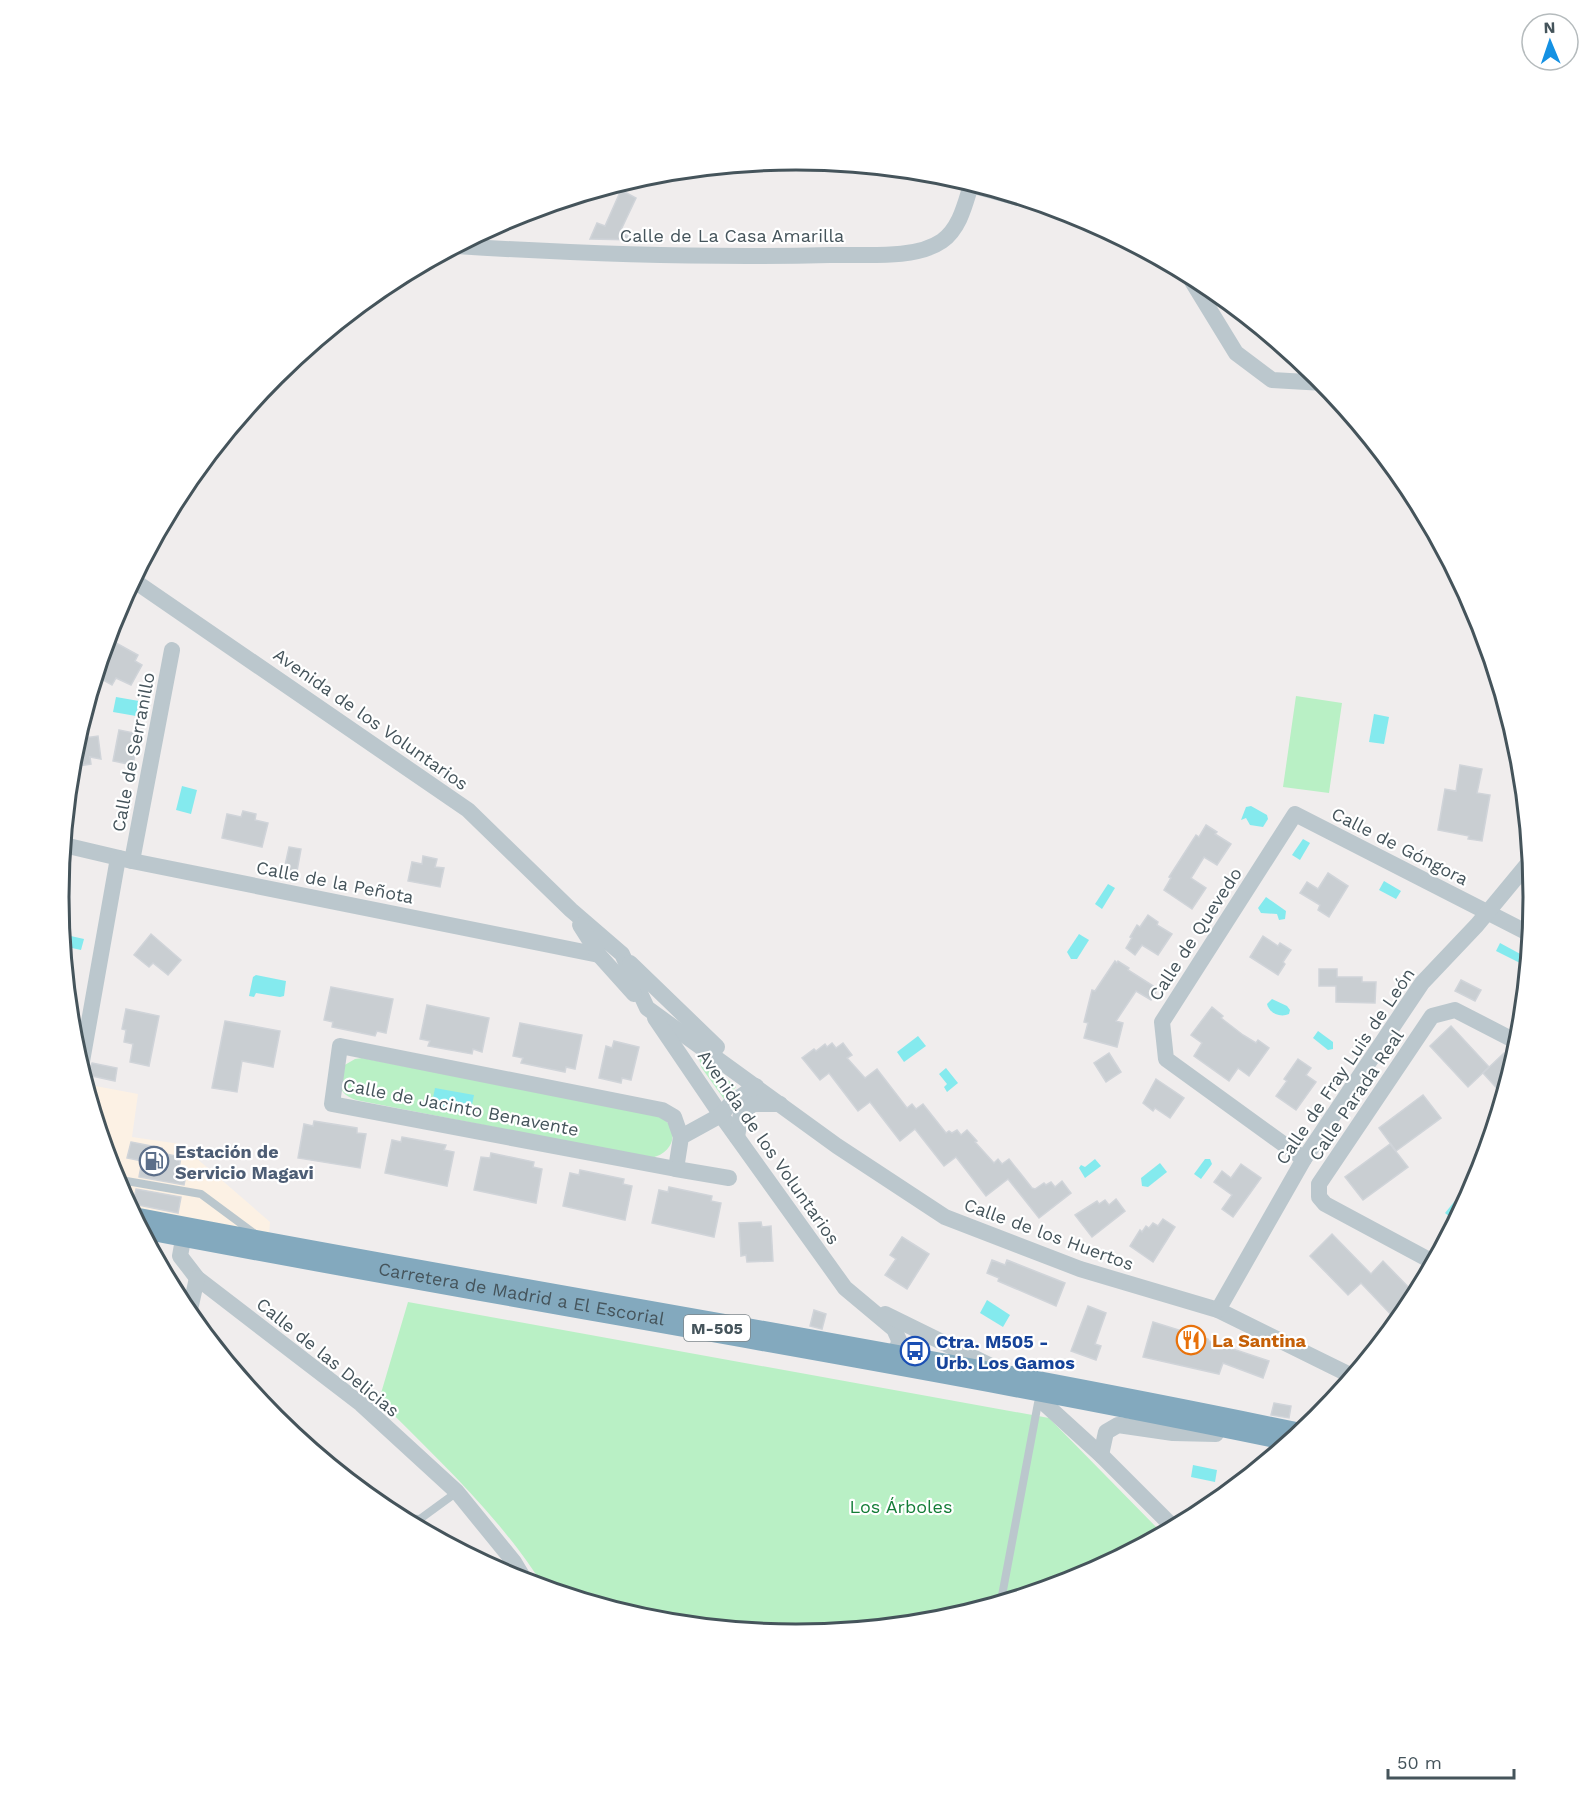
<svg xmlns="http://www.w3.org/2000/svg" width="1592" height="1793" font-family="'Work Sans',sans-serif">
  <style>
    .commercial { fill: #fcf1e4 }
    .green { fill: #b9f0c5 }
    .water { fill: #84eaee }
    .building { fill: #c9ced2; stroke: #d0d4d9; stroke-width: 1.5 }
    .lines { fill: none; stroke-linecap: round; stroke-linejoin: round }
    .lane { stroke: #bbc7cd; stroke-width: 8 }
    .street { stroke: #bbc7cd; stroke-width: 16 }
    .highway { stroke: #83a9be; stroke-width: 30 }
    .labels { text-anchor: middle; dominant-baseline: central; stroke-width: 4.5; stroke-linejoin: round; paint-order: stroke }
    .shield { fill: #fff; stroke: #7d878c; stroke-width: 1.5 }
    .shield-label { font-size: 16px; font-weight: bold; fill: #45545b }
    .street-label { font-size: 18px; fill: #45545b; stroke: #fff }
    .service-label { font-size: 18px; font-weight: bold; fill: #4e5e75; stroke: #fff; text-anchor: start }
    .food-label { font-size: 18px; font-weight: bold; fill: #c56008; stroke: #fff; text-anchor: start }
    .transit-label { font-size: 18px; font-weight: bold; fill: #164399; stroke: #fff; text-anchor: start }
    .park-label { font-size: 18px; fill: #147d37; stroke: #fff }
    .rim { fill: none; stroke: #45545b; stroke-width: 3 }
  </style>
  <rect width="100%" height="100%" fill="#f0eded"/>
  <path class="commercial" d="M90,1085L138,1094L132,1137L180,1144L270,1222L269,1235L130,1208L115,1178L89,1093Z"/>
  <g class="green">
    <path d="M1296,696L1342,703L1329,793L1283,787Z"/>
    <path d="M698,1053L736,1087L724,1099L701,1067Z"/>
    <path d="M362,1058L659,1116C681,1128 675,1153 651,1158L356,1100C336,1093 340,1084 343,1066L355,1059Z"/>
    <path d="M408,1302L1049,1418L1162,1533L1078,1578L940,1620L796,1634L652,1620L544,1587C500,1516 437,1459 379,1400Z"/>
  </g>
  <g class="water">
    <path d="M116,697L139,701L136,716L113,712Z"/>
    <path d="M1374,714L1389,717L1384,744L1369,742Z"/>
    <path d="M182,786L197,790L191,814L176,810Z"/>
    <path d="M1251,806L1267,815L1268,819L1263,827L1250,825L1246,818L1241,820L1246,807Z"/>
    <path d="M1303,839L1310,843L1300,860L1292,855Z"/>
    <path d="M1384,881L1401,891L1396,899L1379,890Z"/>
    <path d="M1108,884L1115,888L1102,909L1095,904Z"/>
    <path d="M1266,897L1286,911L1285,919L1279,920L1277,914L1261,913L1258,908Z"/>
    <path d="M62,934L84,939L81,950L63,946Z"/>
    <path d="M1079,934L1089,940L1077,959H1071L1067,952Z"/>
    <path d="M1500,943L1524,956L1520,963L1496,951Z"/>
    <path d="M256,975L286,981L284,996L280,997L256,993L254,997L249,996L253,977Z"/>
    <path d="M1272,999L1287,1006L1290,1010L1289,1014C1280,1018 1269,1013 1267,1004Z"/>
    <path d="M1318,1031L1333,1042V1049L1328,1050L1313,1038Z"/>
    <path d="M918,1036L926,1046L904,1062L897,1052Z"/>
    <path d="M946,1068L958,1083L947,1092L944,1087L947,1084L939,1074Z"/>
    <path d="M435,1088L474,1095L470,1115L431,1107Z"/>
    <path d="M1095,1159L1101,1166L1085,1178L1079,1168L1081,1165L1085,1167Z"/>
    <path d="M1205,1159H1210L1212,1164L1201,1179L1194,1174Z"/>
    <path d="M1160,1163L1167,1172L1148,1187L1142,1186L1141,1178Z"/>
    <path d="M1480,1170L1477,1179L1455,1221L1445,1213Z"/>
    <path d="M987,1300L1010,1315L1003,1327L980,1313Z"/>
    <path d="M1193,1465L1217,1470L1215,1482L1191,1477Z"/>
  </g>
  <g class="building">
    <path d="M621,190L636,198L620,232L636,240L590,239L597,223L605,226Z"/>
    <path d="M107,638L138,655L135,661L142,665L131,685L116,678L112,685L96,676Z"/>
    <path d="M119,730L139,734L133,765L113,761Z"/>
    <path d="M98,736L101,759L90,757L91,764L71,767L77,739Z"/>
    <path d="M1460,765L1482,769L1477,793L1490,795L1482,841L1468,839L1469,836L1438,830L1445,789L1456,791Z"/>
    <path d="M243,811L256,814L255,820L268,823L262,847L222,838L227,814L241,817Z"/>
    <path d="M1206,825L1217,832L1215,834L1231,844L1217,865L1204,857L1191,878L1206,888L1192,909L1164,890L1171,878L1169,877L1196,835L1199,837Z"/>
    <path d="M289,847L301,849L295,882L282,879Z"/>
    <path d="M423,856L437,859L435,867L444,868L440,887L408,881L412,862L422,864Z"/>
    <path d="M1328,873L1348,886L1329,917L1318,910L1320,905L1300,893L1307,882L1318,889Z"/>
    <path d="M1148,915L1158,922L1157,925L1172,934L1158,955L1142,945L1135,955L1126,948L1132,938L1130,937L1137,925L1140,927Z"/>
    <path d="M151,934L181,960L168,975L153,963L149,967L134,955Z"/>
    <path d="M1263,936L1278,946L1280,943L1291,950L1283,962L1285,964L1278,975L1250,957Z"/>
    <path d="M1115,961L1117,963L1118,961L1129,968L1128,970L1158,989L1151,1000L1136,991L1116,1021L1123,1023L1117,1047L1084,1038L1088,1023L1084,1022L1092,990L1095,991Z"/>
    <path d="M1319,969H1337V977H1362V982H1376L1375,1003L1336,1002V986H1319Z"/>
    <path d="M1461,980L1481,990L1475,1001L1455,991Z"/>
    <path d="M331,987L393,999L386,1033L377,1031L375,1036L342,1029L332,1027L333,1022L324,1020Z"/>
    <path d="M427,1005L489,1018L482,1052L473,1049L472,1054L428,1046L430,1041L420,1039Z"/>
    <path d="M1212,1007L1223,1016L1221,1018L1243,1035L1256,1043L1258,1040L1269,1048L1249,1076L1238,1068L1229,1081L1194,1056L1202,1043L1191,1035Z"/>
    <path d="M126,1009L159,1016L149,1066L130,1062L133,1044L124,1042L126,1030L122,1029Z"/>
    <path d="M225,1021L280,1031L273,1067L242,1061L237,1092L212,1088Z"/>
    <path d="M520,1023L582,1035L575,1069L566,1067L565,1072L521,1063L523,1058L513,1056Z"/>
    <path d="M1451,1026L1489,1067L1468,1087L1430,1046Z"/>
    <path d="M614,1041L639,1047L631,1080L622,1078L621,1083L599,1078L606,1046L612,1048Z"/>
    <path d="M832,1043L836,1048L843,1043L852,1055L847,1058L865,1078L877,1069L907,1108L912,1104L916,1109L923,1104L946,1133L949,1131L952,1133L957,1130L961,1135L967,1130L977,1141L975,1142L994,1163L998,1159L1002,1164L1009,1159L1032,1188L1035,1189L1044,1183L1046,1185L1051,1182L1055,1187L1062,1181L1071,1193L1039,1218L1008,1179L986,1196L956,1157L944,1166L915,1129L900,1141L870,1102L858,1111L829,1073L820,1080L802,1058L814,1049L816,1051L825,1044L827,1047Z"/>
    <path d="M1109,1053L1121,1072L1106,1082L1094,1063Z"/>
    <path d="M1504,1053L1513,1063L1503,1095L1483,1073Z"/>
    <path d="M1298,1059L1311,1068L1306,1075L1316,1082L1296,1110L1276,1096L1287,1081L1284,1079Z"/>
    <path d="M92,1063L117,1068L115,1081L87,1075Z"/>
    <path d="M1156,1079L1184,1098L1170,1118L1155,1108L1153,1111L1143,1103Z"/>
    <path d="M1423,1095L1441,1118L1396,1151L1379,1128Z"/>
    <path d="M314,1121L357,1128V1133L366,1134L360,1168L298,1158L304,1124L313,1126Z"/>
    <path d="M402,1137L446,1145L444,1150L454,1152L447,1186L385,1173L392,1140L401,1142Z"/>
    <path d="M131,1142L162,1148L161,1153L181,1157L179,1168L187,1170L184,1185L139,1177L142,1161L127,1158Z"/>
    <path d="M1390,1144L1408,1167L1363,1200L1345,1177Z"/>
    <path d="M491,1153L534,1162L533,1167L542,1169L536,1203L474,1190L481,1157L490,1158Z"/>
    <path d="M1241,1164L1261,1178L1233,1217L1222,1209L1232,1195L1214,1182L1222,1171L1231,1178Z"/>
    <path d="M580,1170L624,1179L623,1184L632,1186L625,1220L563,1206L570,1173L579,1175Z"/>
    <path d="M669,1187L712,1196L711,1201L721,1203L714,1237L652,1223L659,1190L668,1192Z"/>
    <path d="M136,1189L181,1197L178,1213L133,1204Z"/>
    <path d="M1116,1199L1125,1211L1092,1237L1075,1215L1097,1201L1099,1204L1105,1200L1109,1205Z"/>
    <path d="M1163,1219L1175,1227L1153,1262L1130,1246L1140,1230L1142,1232L1146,1226L1149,1228L1153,1223L1158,1226Z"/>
    <path d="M761,1222L762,1227L771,1226L773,1261L747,1262L746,1255L741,1256L739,1223Z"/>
    <path d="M1332,1234L1371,1274L1383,1261L1415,1294L1409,1307L1397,1321L1361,1283L1348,1295L1310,1256Z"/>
    <path d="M902,1237L929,1254L907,1289L885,1275L896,1259L890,1255Z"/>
    <path d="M992,1260L1005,1265L1007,1260L1065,1283L1056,1306L998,1281L999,1278L987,1273Z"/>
    <path d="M1088,1306L1106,1313L1095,1344L1101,1346L1096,1360L1071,1351Z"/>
    <path d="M814,1310L826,1314L822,1329L810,1326Z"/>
    <path d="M1153,1322L1208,1339L1209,1341L1269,1361L1263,1378L1223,1363L1219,1374L1143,1357Z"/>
    <path d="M1274,1403L1291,1406L1289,1418L1271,1415Z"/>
  </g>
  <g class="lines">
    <g class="lane">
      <path d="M115,1179L201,1194L255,1234"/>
      <path d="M401,1518L420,1519L457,1492"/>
      <path d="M420,1519L421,1528"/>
      <path d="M1001,1601L1038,1403"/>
    </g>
    <g class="street">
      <path d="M958,179L971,185L1066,211"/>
      <path d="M456,246C580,254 705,258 830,255C863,254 915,260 942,241C960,228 965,204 971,185"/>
      <path d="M1187,273L1236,353L1272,380L1324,383"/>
      <path d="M133,580L468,810L571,910L622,954L647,1008L837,1146L945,1217L1080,1269L1218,1310L1352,1376"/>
      <path d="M64,845L132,861L599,955"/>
      <path d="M132,861L172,650"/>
      <path d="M580,925L599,955L634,994"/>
      <path d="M630,963L717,1047"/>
      <path d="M655,1018L721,1115L845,1288L894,1329L899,1340L898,1346L894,1351L881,1357"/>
      <path d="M81,1067L118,858"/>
      <path d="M681,1137L676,1169L332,1104L340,1046L662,1110L674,1117L681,1137L721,1115L731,1103L756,1086"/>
      <path d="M737,1137L741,1113L753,1104H780"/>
      <path d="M1304,1159L1166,1059L1162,1022L1295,814L1530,934"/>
      <path d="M676,1169L729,1178"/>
      <path d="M182,1245L180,1256L197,1278L361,1404L457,1492L514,1562L526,1582"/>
      <path d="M1433,1262L1325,1204L1319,1197V1184L1432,1016L1455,1010L1519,1043"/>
      <path d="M1218,1310L1304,1159L1422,983L1477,925L1530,861"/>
      <path d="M189,1314L197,1278"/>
      <path d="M885,1314L999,1370"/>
      <path d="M1045,1404L1101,1455L1173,1527"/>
      <path d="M1101,1455L1106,1432L1118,1425L1173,1433L1216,1434"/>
    </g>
    <path class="highway" id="s1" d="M138,1223C523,1297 911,1357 1295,1437"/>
  </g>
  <defs>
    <g id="fuel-ring" transform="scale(1.5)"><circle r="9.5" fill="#fff" stroke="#5c6f8a" stroke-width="1.5"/><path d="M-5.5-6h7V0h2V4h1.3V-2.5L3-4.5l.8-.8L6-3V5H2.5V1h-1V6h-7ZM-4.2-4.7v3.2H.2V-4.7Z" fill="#5c6f8a"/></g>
    <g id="restaurant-ring" transform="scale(1.5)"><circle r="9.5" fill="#fff" stroke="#e8710a" stroke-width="1.5"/><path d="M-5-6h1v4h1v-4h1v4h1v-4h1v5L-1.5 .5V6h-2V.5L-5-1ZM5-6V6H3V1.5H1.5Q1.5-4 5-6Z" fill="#e8710a"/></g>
    <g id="bus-ring" transform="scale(1.5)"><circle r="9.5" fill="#fff" stroke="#1a4fb4" stroke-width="1.5"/><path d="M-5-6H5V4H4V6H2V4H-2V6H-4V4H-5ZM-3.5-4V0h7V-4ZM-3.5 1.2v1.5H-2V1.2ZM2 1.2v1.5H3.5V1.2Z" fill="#1a4fb4"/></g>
  </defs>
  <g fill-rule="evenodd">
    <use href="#fuel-ring" x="154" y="1161"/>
    <use href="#restaurant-ring" x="1191" y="1340"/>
    <use href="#bus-ring" x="915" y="1351"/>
  </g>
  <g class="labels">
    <rect class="shield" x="684" y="1315" width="66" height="26" rx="4.5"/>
    <g class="shield-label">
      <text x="717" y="1328">M-505</text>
    </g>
    <g class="street-label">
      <text x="732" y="235">Calle de La Casa Amarilla</text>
      <text transform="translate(371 719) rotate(35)">Avenida de los Voluntarios</text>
      <text transform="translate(133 752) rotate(-79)">Calle de Serranillo</text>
      <text transform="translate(1400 846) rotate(27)">Calle de Góngora</text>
      <text transform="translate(335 882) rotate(11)">Calle de la Peñota</text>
      <text transform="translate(1195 934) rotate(-57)">Calle de Quevedo</text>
      <text transform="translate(1345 1066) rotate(-56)">Calle de Fray Luis de León</text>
      <text transform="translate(1356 1095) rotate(-56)">Calle Parada Real</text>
      <text transform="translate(461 1107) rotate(11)">Calle de Jacinto Benavente</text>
      <text transform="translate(769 1147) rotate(55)">Avenida de los Voluntarios</text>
      <text transform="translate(1049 1234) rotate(20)">Calle de los Huertos</text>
      <text stroke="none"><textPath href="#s1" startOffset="390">Carretera de Madrid a El Escorial</textPath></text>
      <text transform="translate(328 1357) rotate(39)">Calle de las Delicias</text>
    </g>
    <g class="service-label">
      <text x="175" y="1151">Estación de<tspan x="175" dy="21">Servicio Magavi</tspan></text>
    </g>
    <g class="food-label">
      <text x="1212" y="1340">La Santina</text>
    </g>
    <g class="transit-label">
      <text x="936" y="1341">Ctra. M505 -<tspan x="936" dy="21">Urb. Los Gamos</tspan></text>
    </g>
    <g class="park-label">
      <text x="901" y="1506">Los Árboles</text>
    </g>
  </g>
  <path d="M0 0H1592V1793H0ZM69 897a727 727 0 1 1 1454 0a727 727 0 1 1-1454 0Z" fill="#fff" fill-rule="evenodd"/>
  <path class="rim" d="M69 897a727 727 0 1 1 1454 0a727 727 0 1 1-1454 0Z"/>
  <g transform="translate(1550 42) rotate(358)"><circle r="28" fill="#ffffff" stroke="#b5bbbd" stroke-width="1.5"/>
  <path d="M0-4.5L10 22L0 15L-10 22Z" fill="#1491e3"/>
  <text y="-9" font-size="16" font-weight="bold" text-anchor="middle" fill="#45545b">N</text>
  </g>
  <path d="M1388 1769v9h126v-9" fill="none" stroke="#45545b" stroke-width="3"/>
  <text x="1397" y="1769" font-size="18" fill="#45545b" stroke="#ffffff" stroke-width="4.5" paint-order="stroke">50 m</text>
</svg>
